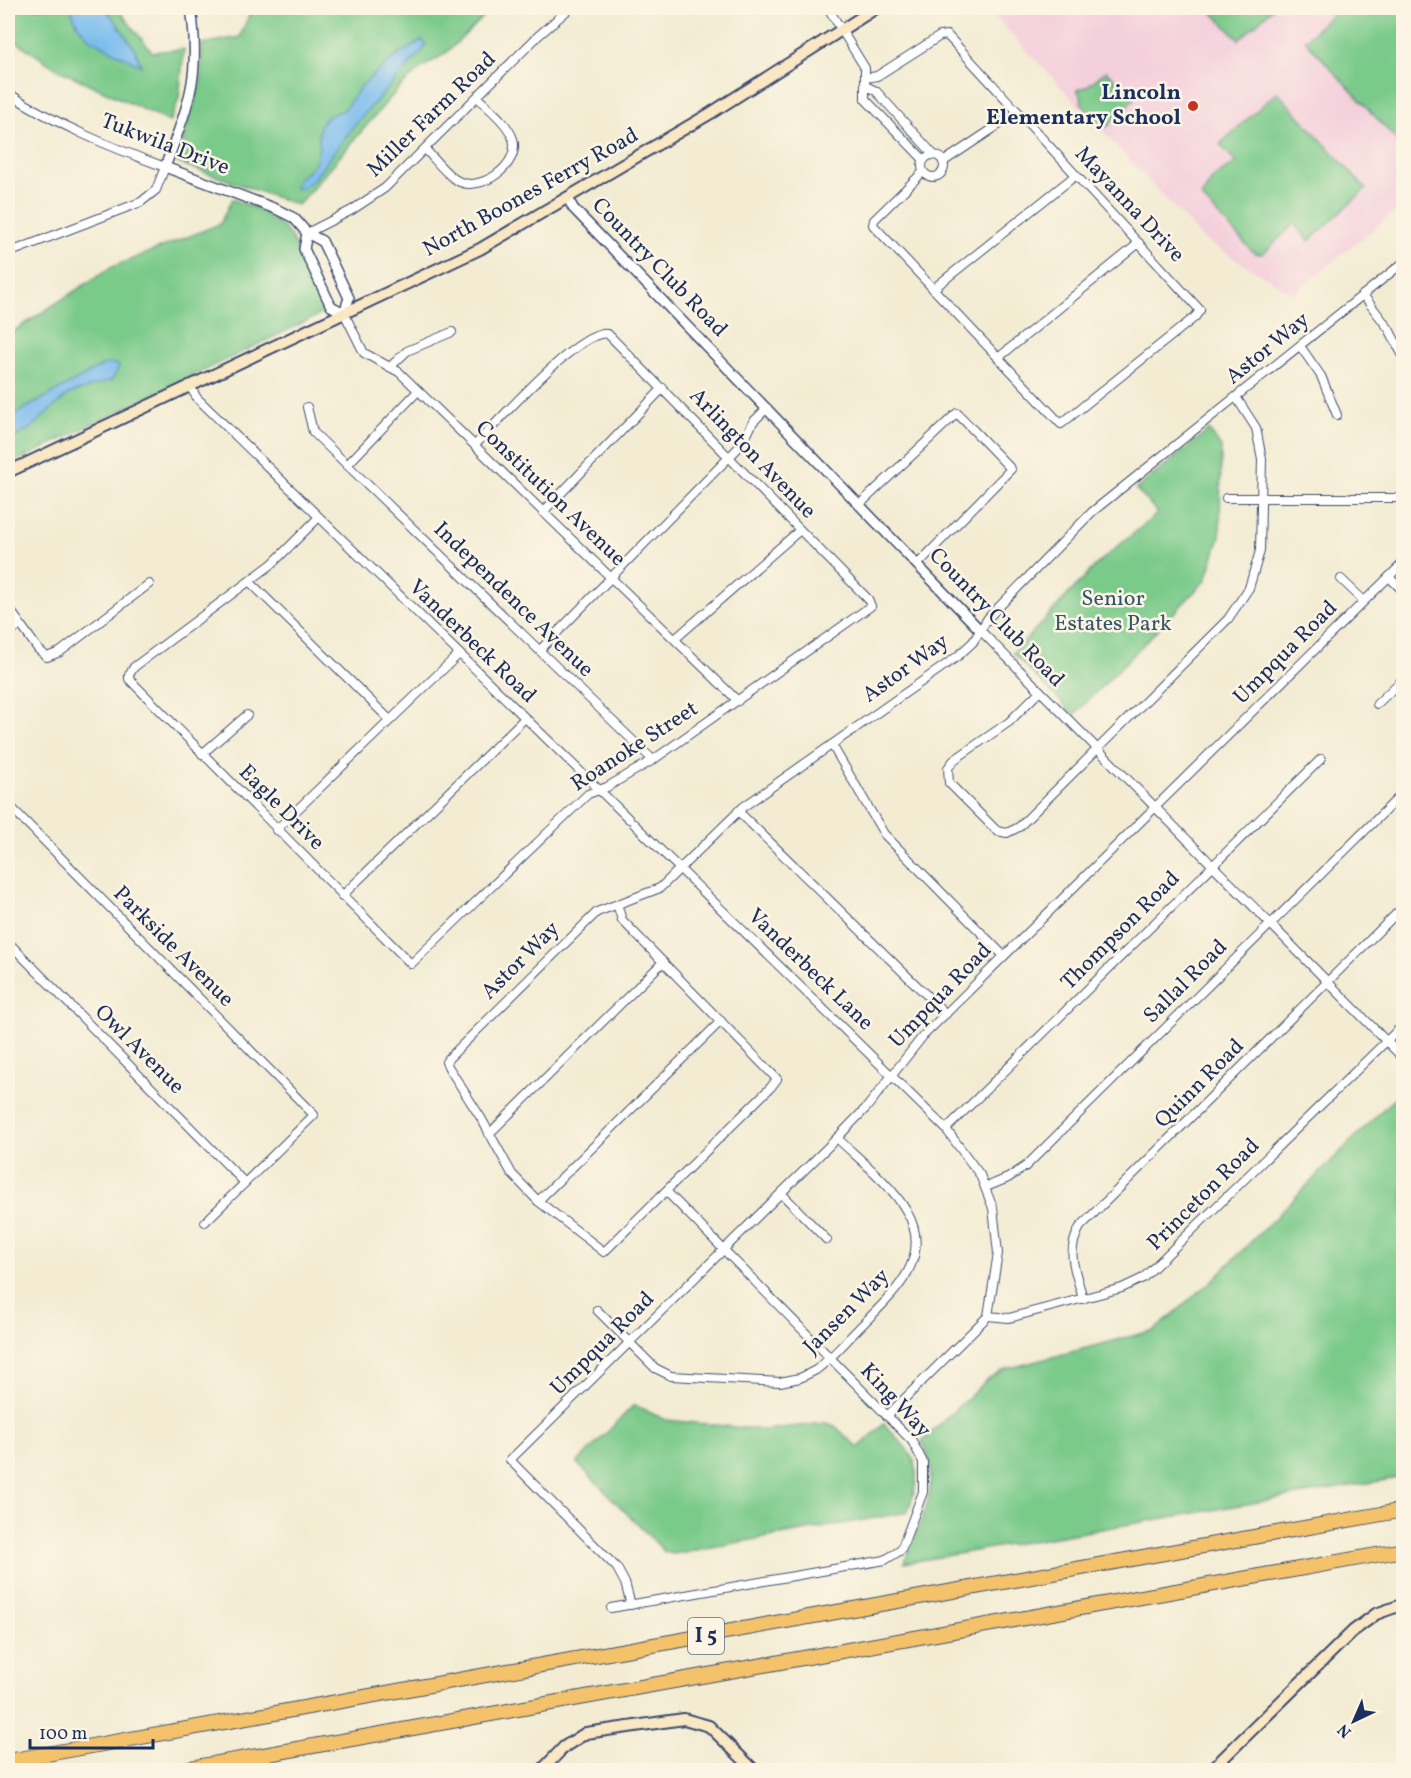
<svg xmlns="http://www.w3.org/2000/svg" width="1411" height="1778" font-family="Vollkorn,serif">
  <style>
    .built { fill: #f4cfdc }
    .green { fill: #7aca8a; stroke: #4a7c74; stroke-width: 1.5 }
    .water { fill: #78bcee; stroke: #4a76a6; stroke-width: 1.5 }
    .lines { fill: none; stroke-linecap: round; stroke-linejoin: round }
    .minor-casing { stroke: #3b4b70; stroke-width: 10 }
    .tertiary-casing { stroke: #3b4b70; stroke-width: 12 }
    .secondary-casing { stroke: #3b4b70; stroke-width: 14 }
    .motorway-casing { stroke: #3b4b70; stroke-width: 16 }
    .minor { stroke: #fff; stroke-width: 8 }
    .tertiary { stroke: #fff; stroke-width: 9 }
    .secondary { stroke: #fae7c3; stroke-width: 10 }
    .motorway { stroke: #f3c26a; stroke-width: 14 }
    .poi-dot { fill: #c8321e; stroke: #fcf5e5; stroke-width: 2 }
    .labels { text-anchor: middle; dominant-baseline: central; stroke-width: 5; stroke-linejoin: round; paint-order: stroke }
    .shield { fill: #fcf5e5; stroke: #5e6a86; stroke-width: 1.5 }
    .shield-label { font-size: 21px; font-weight: bold; fill: #1b2f5e }
    .poi-label { font-size: 22px; font-weight: bold; fill: #1b2f5e; stroke: #fcf5e5; text-anchor: end }
    .street-label { font-size: 22px; fill: #1b2f5e; stroke: #fcf5e5 }
    .park-label { font-size: 22px; fill: #335669; stroke: #fcf5e5 }
  </style>
  <rect width="100%" height="100%" fill="#fcf5e5"/>
  <filter id="ink" filterUnits="userSpaceOnUse"><feTurbulence type="fractalNoise" baseFrequency=".0167" numOctaves="2"/><feDisplacementMap in="SourceGraphic" scale="12" xChannelSelector="R" yChannelSelector="G"/><feConvolveMatrix kernelMatrix="1 2 1 2 8 2 1 2 1" color-interpolation-filters="sRGB"/></filter>
  <filter id="wash" filterUnits="userSpaceOnUse"><feTurbulence type="fractalNoise" baseFrequency=".008" numOctaves="4" result="noise"/><feDisplacementMap in="SourceGraphic" scale="24" xChannelSelector="R" yChannelSelector="G"/><feGaussianBlur stdDeviation="1.35" result="paint"/><feColorMatrix in="noise" values="0 0 0 0 0 0 0 0 0 0 0 0 0 0 0 0 0 1.4 0 .05"/><feComposite in="paint" operator="in"/></filter>
  <g filter="url(#wash)">
    <rect width="100%" height="100%" fill="#f3ecd3"/>
    <path class="built" d="M987,8H1403V205L1293,294L1203,239Z"/>
    <g class="green">
      <path d="M8,8H117L152,52L184,49L179,98L170,122L57,69L8,36Z"/>
      <path d="M252,8H493L446,53L420,69L398,89L298,205L176,162L201,81L202,44L240,37Z"/>
      <path d="M1215,8H1273L1239,40L1211,11Z"/>
      <path d="M1339,8H1403V147L1305,40Z"/>
      <path d="M1106,71L1135,98L1107,127L1096,121L1081,103L1082,98L1077,90L1086,87Z"/>
      <path d="M1277,92L1366,189L1309,241L1294,224L1263,254L1254,253L1201,197L1213,178L1236,162L1220,144Z"/>
      <path d="M232,199L258,209L282,226L291,237L322,302L323,309L319,315L8,465V335L110,268L220,224Z"/>
      <path d="M1209,430L1221,447L1220,537L1206,580L1074,715L1013,653L1097,564L1158,513L1136,489Z"/>
      <path d="M1403,1089V1477L904,1563C920,1521 944,1486 922,1441L989,1378L1003,1370L1155,1330L1215,1278Z"/>
      <path d="M634,1405L666,1420L764,1430L826,1423L835,1426L858,1448L884,1424C918,1460 924,1463 908,1512L673,1554L665,1552L577,1463Z"/>
    </g>
    <g class="water">
      <path d="M70,8H106L135,49L141,66L90,39L79,27Z"/>
      <path d="M422,40L426,44L424,49L357,122L313,180L303,188H295C294,178 309,173 314,164C329,138 302,123 344,110L361,86L392,59Z"/>
      <path d="M105,364H116L119,367L112,380L69,394L29,429L8,441V418Z"/>
    </g>
  </g>
  <g filter="url(#ink)">
    <g class="lines">
      <g class="minor-casing">
        <g id="minor">
          <path d="M828,8L865,68V99L924,160"/>
          <path d="M866,78L877,76L940,36L947,35L1200,310L1195,317L1061,424L873,225L874,220L923,172"/>
          <path d="M866,86L876,91L934,155"/>
          <path d="M8,93C57,125 110,147 165,167L156,190L141,202L8,253"/>
          <path d="M425,149C435,159 446,175 458,181C480,193 521,165 513,139C508,123 488,108 477,97"/>
          <circle cx="933" cy="166" r="11"/>
          <path d="M943,162L1018,112"/>
          <path d="M307,233L352,210L385,188L538,36L570,8"/>
          <path d="M933,289L1076,175"/>
          <path d="M1363,295L1389,329L1404,358"/>
          <path d="M344,313L364,353L399,372L738,701"/>
          <path d="M1300,346L1321,376L1337,415"/>
          <path d="M998,358L1139,243"/>
          <path d="M390,367L407,351L452,332"/>
          <path d="M189,385L197,398L629,819"/>
          <path d="M307,407L313,432L653,760"/>
          <path d="M347,465L418,391"/>
          <path d="M1226,498H1404"/>
          <path d="M859,505L957,413L1011,469L917,565"/>
          <path d="M543,512L663,388"/>
          <path d="M318,518L272,564L134,667L129,675V679L411,964L588,794L607,787L653,760L871,606L868,599L608,334C581,327 496,424 475,445"/>
          <path d="M1389,577L1404,592"/>
          <path d="M1341,579L1364,601"/>
          <path d="M250,582L390,720"/>
          <path d="M8,607L38,649L47,657L60,652L149,584"/>
          <path d="M980,630L1404,1059"/>
          <path d="M8,634L20,625"/>
          <path d="M675,639L800,530"/>
          <path d="M540,650L743,443L753,422L767,408"/>
          <path d="M1040,691L1009,722L954,760L948,768L949,783L997,831L1007,833L1019,827L1228,619L1249,588L1260,551L1262,459L1256,428L1236,397"/>
          <path d="M1377,704L1404,678"/>
          <path d="M832,745L884,834L1004,956"/>
          <path d="M202,754L247,715"/>
          <path d="M8,804L314,1115L205,1222"/>
          <path d="M738,811L946,1014"/>
          <path d="M634,824L946,1129L980,1175L993,1208L998,1253L988,1316L887,1416"/>
          <path d="M276,830L459,654"/>
          <path d="M342,896L525,718"/>
          <path d="M617,904L622,920L777,1079L771,1087L604,1252L538,1201L512,1174L481,1118L449,1068L446,1062L449,1058L597,912L660,888L743,807L958,656L973,642L988,618L1092,512L1404,262"/>
          <path d="M8,942L245,1183"/>
          <path d="M946,1129L1321,759"/>
          <path d="M489,1134L663,962"/>
          <path d="M986,1187L1008,1178L1026,1166L1404,792"/>
          <path d="M781,1193L827,1240"/>
          <path d="M538,1201L721,1021"/>
          <path d="M1083,1299C1076,1271 1065,1254 1080,1227L1397,913"/>
          <path d="M597,1310L655,1368L671,1376L780,1382L800,1378L816,1370C833,1357 847,1340 862,1325C893,1294 934,1259 907,1212C891,1184 860,1160 837,1138"/>
          <path d="M988,1316L1009,1318L1122,1288L1143,1278L1404,1024"/>
          <path d="M631,1605L625,1583L617,1568L510,1460L837,1138L867,1107L923,1036L1404,562"/>
          <path d="M611,1608L885,1560L901,1550L923,1492V1462L912,1441L666,1191"/>
        </g>
      </g>
      <g class="tertiary-casing">
        <g id="tertiary">
          <path d="M191,8C201,77 189,103 165,167L276,209L294,218L307,233L322,241L349,298L344,313L331,306L304,249L307,233"/>
          <path d="M568,198L573,208L980,630"/>
        </g>
      </g>
      <g class="secondary-casing">
        <g id="secondary">
          <path d="M8,472L480,249L711,113L876,8"/>
          <path d="M542,1770L564,1747L586,1733L684,1719L709,1726L754,1770"/>
          <path d="M1211,1770L1353,1631L1376,1614L1404,1604"/>
        </g>
      </g>
      <g class="motorway-casing">
        <g id="motorway">
          <path d="M8,1761L1404,1510"/>
          <path d="M179,1770L1404,1550"/>
        </g>
      </g>
      <use href="#minor" class="minor"/>
      <use href="#tertiary" class="tertiary"/>
      <use href="#secondary" class="secondary"/>
      <use href="#motorway" class="motorway"/>
    </g>
  </g>
  <circle class="poi-dot" cx="1193" cy="106" r="6"/>
  <g class="labels">
    <rect class="shield" x="688" y="1618" width="36" height="36" rx="4.5"/>
    <g class="shield-label">
      <text x="706" y="1636">I 5</text>
    </g>
    <g class="poi-label">
      <text x="1181" y="93">Lincoln<tspan x="1181" dy="25">Elementary School</tspan></text>
    </g>
    <g class="street-label">
      <text transform="translate(432 115) rotate(-44)">Miller Farm Road</text>
      <text transform="translate(165 145) rotate(21)">Tukwila Drive</text>
      <text transform="translate(531 193) rotate(-29)">North Boones Ferry Road</text>
      <text transform="translate(1129 205) rotate(47)">Mayanna Drive</text>
      <text transform="translate(659 268) rotate(46)">Country Club Road</text>
      <text transform="translate(1268 349) rotate(-39)">Astor Way</text>
      <text transform="translate(752 454) rotate(46)">Arlington Avenue</text>
      <text transform="translate(550 494) rotate(44)">Constitution Avenue</text>
      <text transform="translate(513 600) rotate(44)">Independence Avenue</text>
      <text transform="translate(996 618) rotate(46)">Country Club Road</text>
      <text transform="translate(472 642) rotate(44)">Vanderbeck Road</text>
      <text transform="translate(1286 653) rotate(-45)">Umpqua Road</text>
      <text transform="translate(906 669) rotate(-36)">Astor Way</text>
      <text transform="translate(635 747) rotate(-33)">Roanoke Street</text>
      <text transform="translate(281 808) rotate(45)">Eagle Drive</text>
      <text transform="translate(1121 931) rotate(-45)">Thompson Road</text>
      <text transform="translate(173 947) rotate(45)">Parkside Avenue</text>
      <text transform="translate(521 961) rotate(-45)">Astor Way</text>
      <text transform="translate(810 970) rotate(44)">Vanderbeck Lane</text>
      <text transform="translate(1186 982) rotate(-45)">Sallal Road</text>
      <text transform="translate(941 996) rotate(-46)">Umpqua Road</text>
      <text transform="translate(139 1050) rotate(45)">Owl Avenue</text>
      <text transform="translate(1200 1084) rotate(-45)">Quinn Road</text>
      <text transform="translate(1204 1195) rotate(-45)">Princeton Road</text>
      <text transform="translate(847 1312) rotate(-45)">Jansen Way</text>
      <text transform="translate(603 1344) rotate(-45)">Umpqua Road</text>
      <text transform="translate(895 1401) rotate(47)">King Way</text>
    </g>
    <g class="park-label">
      <text x="1113" y="599">Senior<tspan x="1113" dy="25">Estates Park</tspan></text>
    </g>
  </g>
  <rect width="1411" height="1778" fill="none" stroke="#fcf5e5" stroke-width="30"/>
  <g transform="translate(1354 1721) rotate(224)" stroke="#fcf5e5" stroke-width="4.5" paint-order="stroke">
  <path d="M0-4.5L10 22L0 15L-10 22Z" fill="#1b2f5e"/>
  <text y="-9" font-size="16" font-weight="bold" text-anchor="middle" fill="#1b2f5e">N</text>
  </g>
  <path d="M30 1739v9h123v-9" fill="none" stroke="#1b2f5e" stroke-width="3"/>
  <text x="39" y="1739" font-size="18" fill="#1b2f5e" stroke="#fcf5e5" stroke-width="4.5" paint-order="stroke">100 m</text>
</svg>
